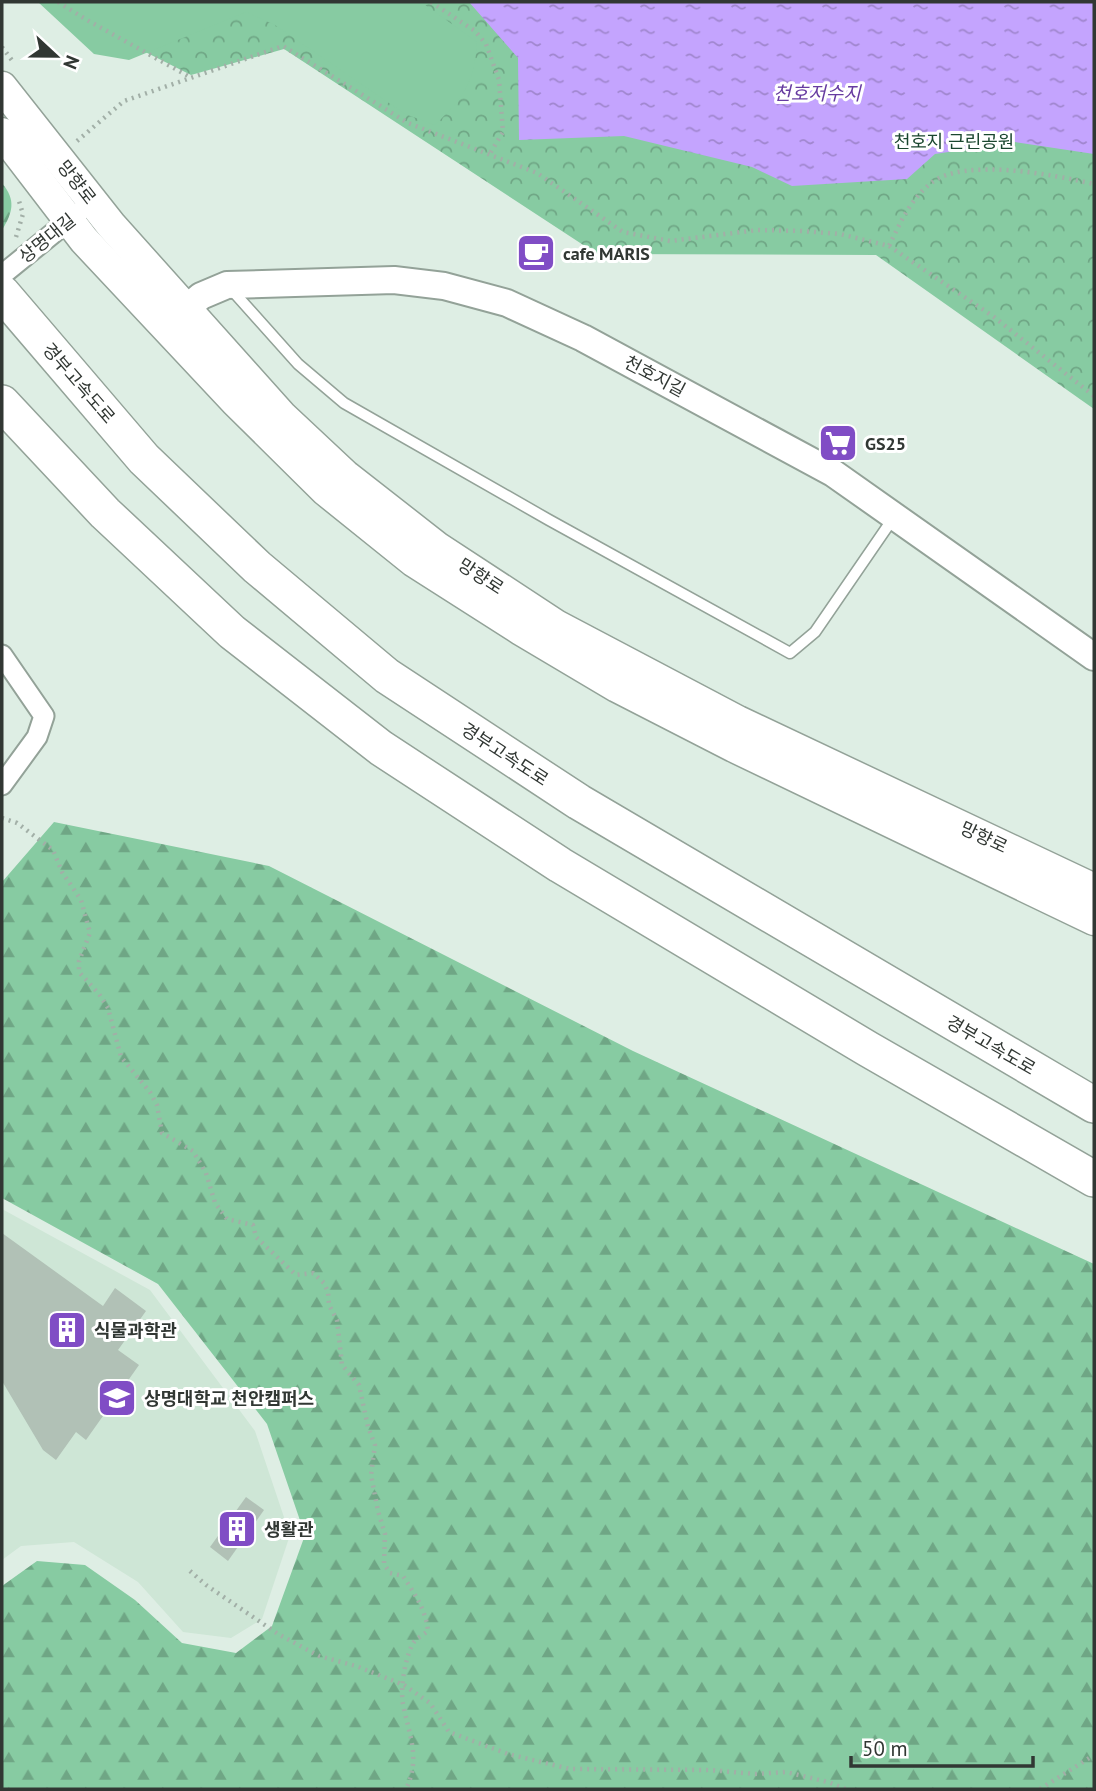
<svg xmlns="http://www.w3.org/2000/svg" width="1096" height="1791" font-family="'PT Sans','Noto Sans KR',sans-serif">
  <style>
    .built { fill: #cee6d6 }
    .forest { fill: url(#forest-firs) }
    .park { fill: url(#park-crowns) }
    .pitch { fill: #87cba2 }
    .water { fill: url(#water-ripples) }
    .building { fill: #b1c1b6 }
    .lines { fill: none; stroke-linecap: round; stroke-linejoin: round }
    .lane-casing { stroke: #93a298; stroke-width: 13 }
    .street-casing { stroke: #93a298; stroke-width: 23 }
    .secondary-casing { stroke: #93a298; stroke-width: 30 }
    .primary-casing { stroke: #93a298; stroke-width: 33 }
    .highway-casing { stroke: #93a298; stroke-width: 38 }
    .path { stroke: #a2afa7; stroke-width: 4.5; stroke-dasharray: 2 5; stroke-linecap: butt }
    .lane { stroke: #fff; stroke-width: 10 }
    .street { stroke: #fff; stroke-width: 19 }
    .secondary { stroke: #fff; stroke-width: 26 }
    .primary { stroke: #fff; stroke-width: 30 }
    .highway { stroke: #fff; stroke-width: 35 }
    .labels { text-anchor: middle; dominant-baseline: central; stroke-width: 6; stroke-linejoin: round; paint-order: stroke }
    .park-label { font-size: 18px; fill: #1a462f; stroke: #fff }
    .street-label { font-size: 18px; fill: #313733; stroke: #fff }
    .poi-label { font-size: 18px; font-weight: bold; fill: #313733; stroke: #fff; text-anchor: start }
    .water-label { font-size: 19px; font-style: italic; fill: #663ba0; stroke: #fff }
  </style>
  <defs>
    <pattern id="forest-firs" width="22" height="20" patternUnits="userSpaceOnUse" patternTransform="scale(1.75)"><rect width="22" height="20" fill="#87cba2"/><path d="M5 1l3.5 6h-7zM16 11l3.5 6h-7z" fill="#6fa685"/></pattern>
    <pattern id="park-crowns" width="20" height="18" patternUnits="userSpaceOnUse" patternTransform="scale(1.75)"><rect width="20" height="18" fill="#87cba2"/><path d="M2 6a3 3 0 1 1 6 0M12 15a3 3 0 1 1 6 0" fill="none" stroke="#6fa685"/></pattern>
    <pattern id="water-ripples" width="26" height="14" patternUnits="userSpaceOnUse" patternTransform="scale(1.75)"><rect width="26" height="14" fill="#c4a4fe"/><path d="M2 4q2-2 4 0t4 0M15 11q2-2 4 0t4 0" fill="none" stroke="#a086ce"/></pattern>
  </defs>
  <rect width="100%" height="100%" fill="#deeee4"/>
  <path class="built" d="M2,1209L150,1290L255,1431L290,1535L262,1619L231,1638L183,1632L138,1582L74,1542L21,1546L2,1560Z"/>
  <g class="forest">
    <path d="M2,183C16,200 13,212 2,230Z"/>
    <path d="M54,822L269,866L633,1051L1094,1264V1789H2V1586L37,1561L85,1565L135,1600L182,1643L236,1653L272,1626L305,1535L267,1424L158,1284L2,1198V882Z"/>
  </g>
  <path class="park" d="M46,2H1094V409L876,255L597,254L284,49L191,75Z"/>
  <path class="pitch" d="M38,2H421L477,42C474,84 464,97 435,125L405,114L275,25L246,12L129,60L94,54Z"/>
  <path class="water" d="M469,2H1094V154L1015,142L935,154L907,179L792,186L752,167L624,136L519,140L518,58Z"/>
  <g class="building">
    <path d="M2,1233L103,1306L115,1288L146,1311L118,1350L139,1365L86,1440L76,1432L56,1460L43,1450L2,1381Z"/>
    <path d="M246,1497L264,1510L228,1561L210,1547Z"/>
  </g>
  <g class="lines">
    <g class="lane-casing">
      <path id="lane" d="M230,288L298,364L344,403L549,520L790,653L815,632L894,517"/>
    </g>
    <g class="street-casing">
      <g id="street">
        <path d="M2,275L78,213"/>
        <path d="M2,655L44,716L37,737L2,785"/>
      </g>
    </g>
    <g class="secondary-casing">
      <path id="secondary" d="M169,323L201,296L227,285L394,280L444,286L507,303L583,338L833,473L1094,657"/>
    </g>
    <g class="primary-casing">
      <g id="primary">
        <path d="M2,87L111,225L282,416L345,475L437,547L556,625L738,721L1094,889"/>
        <path d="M2,133L84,240L235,401L326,491L413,561L521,630L617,687L734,747L1094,920"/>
      </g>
    </g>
    <g class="highway-casing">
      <g id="highway">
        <path d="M2,293L144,459L257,567L387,676L579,802L1094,1105"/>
        <path d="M2,403L105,513L232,632L381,748L560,865L868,1049L1094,1179"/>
      </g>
    </g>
    <g class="path">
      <path d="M58,2L87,20L190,77"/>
      <path d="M431,2L475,31L486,44L499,80L503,132L489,155"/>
      <path d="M2,47L14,63"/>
      <path d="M77,141L124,101L283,46L408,123L537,173L623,232L670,241L758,230L802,231L840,234L889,246C900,223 910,200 931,183C965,157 1054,175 1094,184"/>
      <path d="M16,237L23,214L19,201"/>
      <path d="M889,246L994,317L1094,396"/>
      <path d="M2,818L17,823L53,850L62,872L81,900L90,933L79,961V972L99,994L108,1008L121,1057L150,1092L157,1105L162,1133L193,1151L206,1173L215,1203L227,1219L253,1225L256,1237L296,1275L313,1273L324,1283L328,1292L329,1305L337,1320L342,1365L359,1385L368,1427L375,1445L371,1475L378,1511L385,1534L384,1564L390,1573L403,1576C414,1593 426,1610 428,1631C423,1635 415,1639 412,1645C405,1660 400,1688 403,1704C409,1735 421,1758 406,1789"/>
      <path d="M190,1571L206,1585L278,1634L319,1656L356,1666L404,1685L430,1703L449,1732L508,1754L570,1769L710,1770L755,1774L786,1772L828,1782L846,1789"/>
      <path d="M1040,1789L1094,1755"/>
    </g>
    <use href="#lane" class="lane"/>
    <use href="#street" class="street"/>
    <use href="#secondary" class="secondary"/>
    <use href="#primary" class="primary"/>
    <use href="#highway" class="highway"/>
  </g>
  <defs>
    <g id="cafe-square" transform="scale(2.0125)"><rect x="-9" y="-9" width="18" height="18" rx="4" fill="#804dc5" stroke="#fff"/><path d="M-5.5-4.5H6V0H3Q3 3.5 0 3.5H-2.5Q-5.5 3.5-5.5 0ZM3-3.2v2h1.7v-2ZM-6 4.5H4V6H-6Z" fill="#fff"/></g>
    <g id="supermarket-square" transform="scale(2.0125)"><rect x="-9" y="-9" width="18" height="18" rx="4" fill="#804dc5" stroke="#fff"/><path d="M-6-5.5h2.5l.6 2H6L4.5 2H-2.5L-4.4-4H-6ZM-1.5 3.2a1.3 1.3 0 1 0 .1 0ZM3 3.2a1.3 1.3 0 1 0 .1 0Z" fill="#fff"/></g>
    <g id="building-square" transform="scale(2.0125)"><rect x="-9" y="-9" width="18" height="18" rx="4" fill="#804dc5" stroke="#fff"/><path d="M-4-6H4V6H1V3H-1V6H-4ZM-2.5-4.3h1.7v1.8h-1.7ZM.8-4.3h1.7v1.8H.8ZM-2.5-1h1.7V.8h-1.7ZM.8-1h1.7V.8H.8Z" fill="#fff"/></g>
    <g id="university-square" transform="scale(2.0125)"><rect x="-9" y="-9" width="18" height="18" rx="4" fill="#804dc5" stroke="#fff"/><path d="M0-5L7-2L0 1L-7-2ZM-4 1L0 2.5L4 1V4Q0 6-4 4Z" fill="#fff"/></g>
  </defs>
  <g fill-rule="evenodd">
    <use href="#cafe-square" x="536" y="253"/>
    <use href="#supermarket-square" x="838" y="443"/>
    <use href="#building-square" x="67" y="1330"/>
    <use href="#university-square" x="117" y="1398"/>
    <use href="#building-square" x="237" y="1529"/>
  </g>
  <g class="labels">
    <g class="park-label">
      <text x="954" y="141">천호지 근린공원</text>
    </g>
    <g class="street-label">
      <text transform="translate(77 182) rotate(52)">망향로</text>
      <text transform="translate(47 238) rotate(-39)">상명대길</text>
      <text transform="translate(655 376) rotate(28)">천호지길</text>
      <text transform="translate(79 383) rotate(49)">경부고속도로</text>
      <text transform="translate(481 576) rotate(33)">망향로</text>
      <text transform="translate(505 754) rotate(33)">경부고속도로</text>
      <text transform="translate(984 837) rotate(25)">망향로</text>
      <text transform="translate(991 1045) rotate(30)">경부고속도로</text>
    </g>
    <g class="poi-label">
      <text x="563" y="253">cafe MARIS</text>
      <text x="865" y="443">GS25</text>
      <text x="94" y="1330">식물과학관</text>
      <text x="144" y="1398">상명대학교 천안캠퍼스</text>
      <text x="264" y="1529">생활관</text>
    </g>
    <g class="water-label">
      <text x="817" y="93">천호저수지</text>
    </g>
  </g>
  <rect width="1096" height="1791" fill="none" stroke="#313733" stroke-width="7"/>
  <g transform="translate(56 56) rotate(112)" stroke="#ffffff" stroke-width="5" paint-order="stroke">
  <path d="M0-5L12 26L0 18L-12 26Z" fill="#313733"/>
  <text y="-10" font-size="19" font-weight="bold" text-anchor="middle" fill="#313733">N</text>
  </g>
  <path d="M851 1756v10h182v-10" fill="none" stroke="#313733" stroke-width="3.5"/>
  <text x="862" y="1756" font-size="21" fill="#313733" stroke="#ffffff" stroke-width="5" paint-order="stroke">50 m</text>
</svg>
